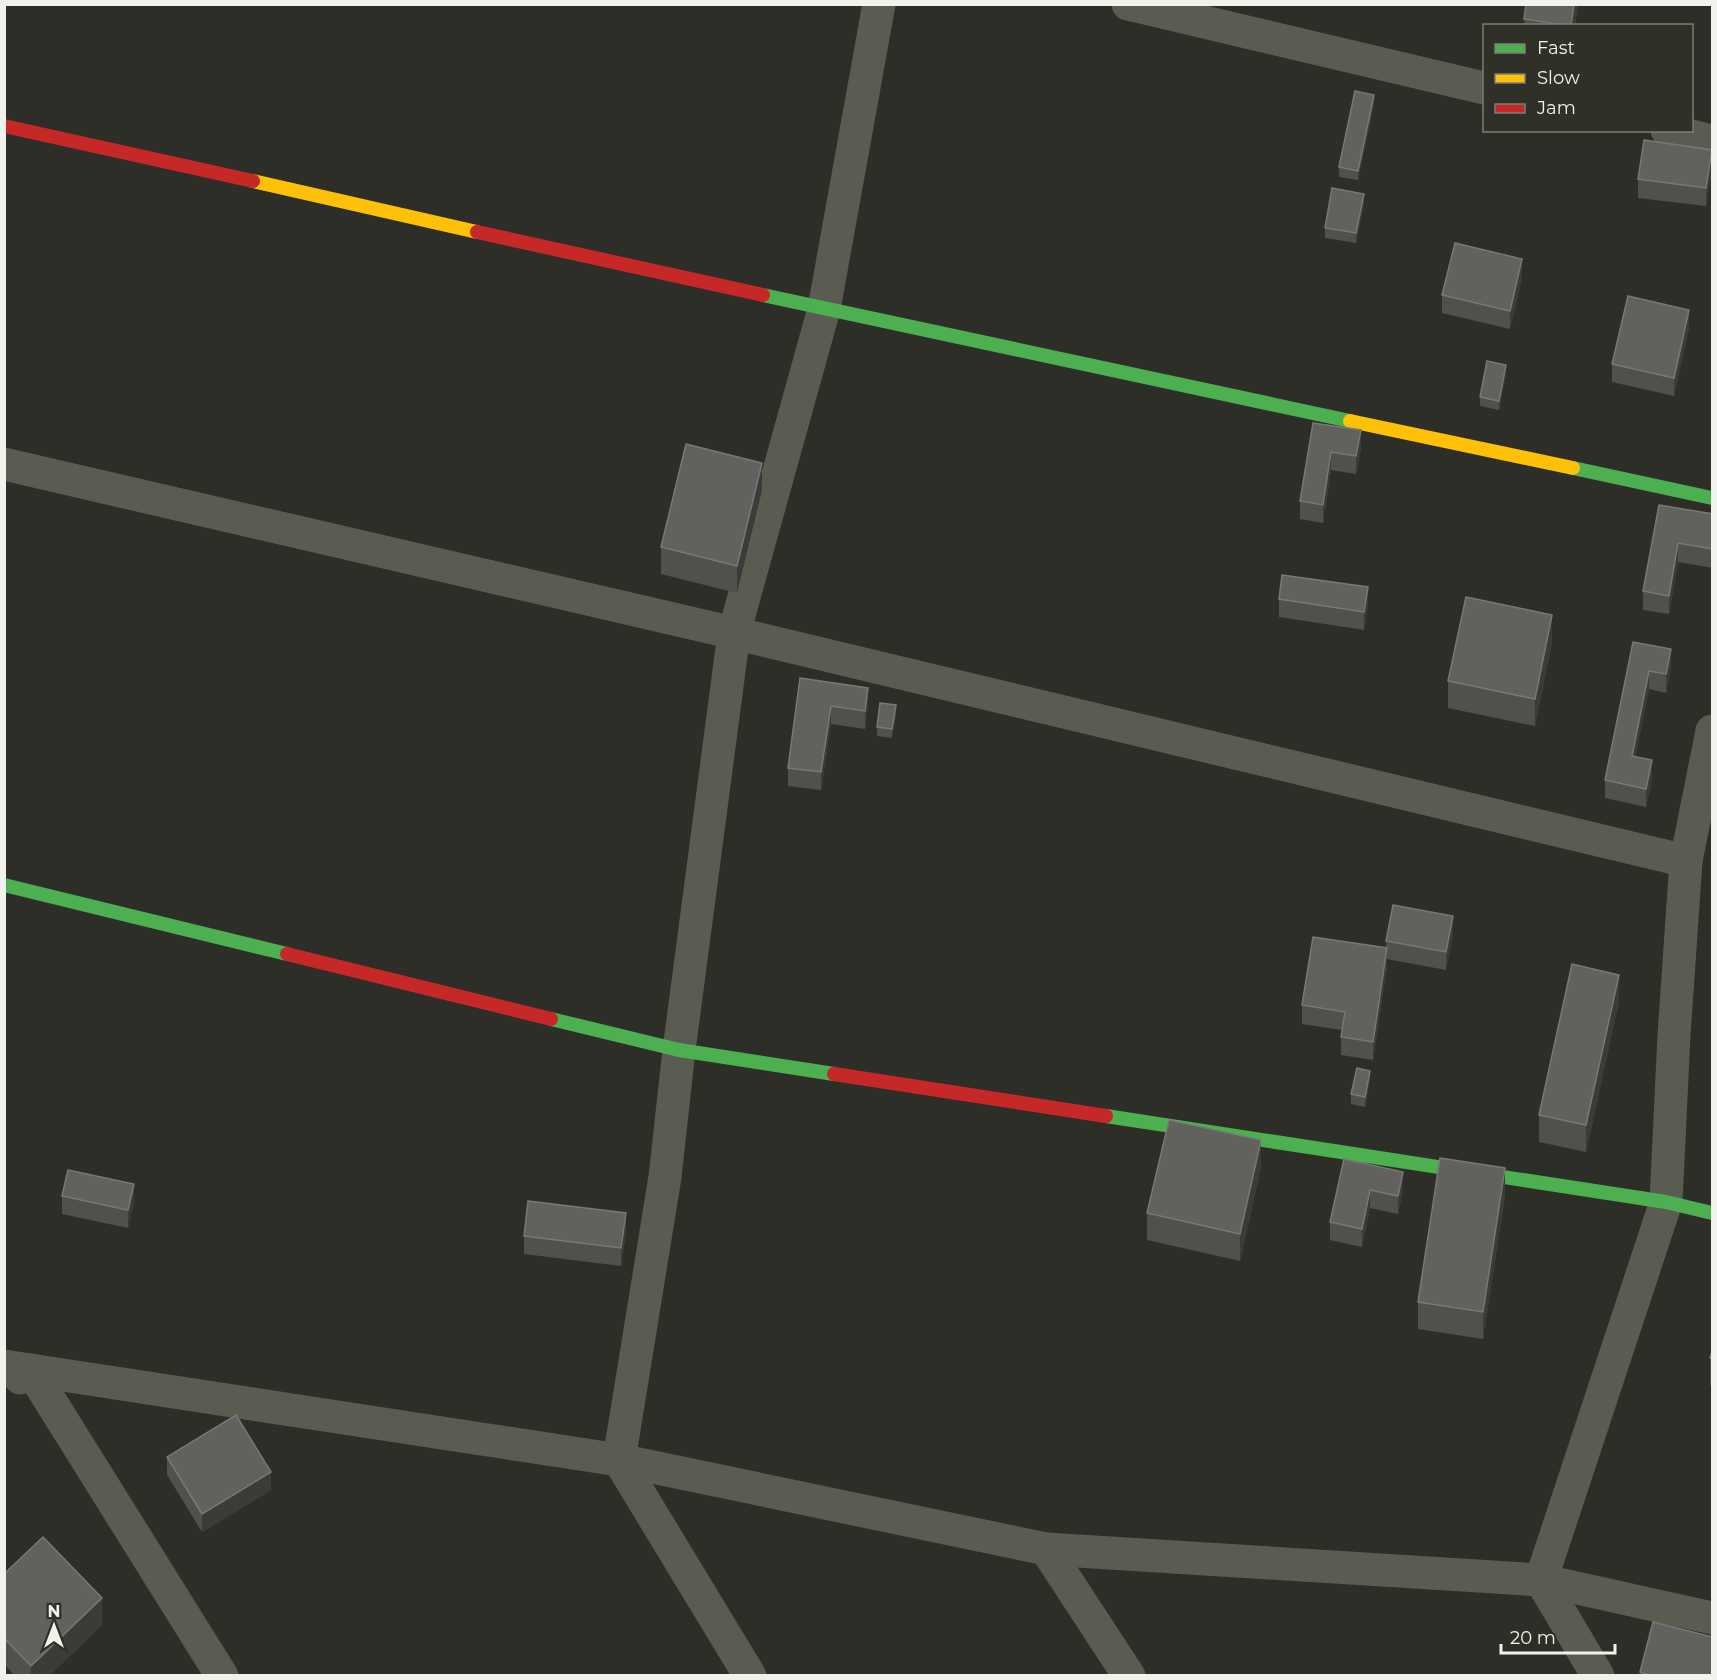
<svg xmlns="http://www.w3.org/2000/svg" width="1717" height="1680" font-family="Montserrat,sans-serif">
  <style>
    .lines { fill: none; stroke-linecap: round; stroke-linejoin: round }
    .street { stroke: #5a5c52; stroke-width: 33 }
    .fast { stroke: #4caf50; stroke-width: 14 }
    .slow { stroke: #ffc107; stroke-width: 14 }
    .jam { stroke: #c62828; stroke-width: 14 }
    .wall { fill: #50514c }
    .shaded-wall { fill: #3b3c37 }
    .building { fill: #61625d; stroke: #787974; stroke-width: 1.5 }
  </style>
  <rect width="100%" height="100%" fill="#2e2e29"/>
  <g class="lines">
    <g class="street">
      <path d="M1128,4L1484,88"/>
      <path d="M1667,130L1712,141"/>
      <path d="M4,464L734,633L1686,861"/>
      <path d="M4,1366L619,1460L1046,1549L1541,1580L1712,1618"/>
      <path d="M20,1378L31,1370L222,1676"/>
      <path d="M1046,1549L1129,1676"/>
      <path d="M750,1676L619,1460L665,1177L679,1050L734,633L824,309L879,4"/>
      <path d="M1598,1676L1541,1580L1666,1202L1674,1035L1686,861L1712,731"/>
    </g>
    <g class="fast">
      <path d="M763,295L1350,421"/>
      <path d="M1573,468L1712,498"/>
      <path d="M4,885L287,954"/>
      <path d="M551,1019L679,1050L834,1074"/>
      <path d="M1106,1116L1666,1202L1712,1213"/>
    </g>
    <g class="slow">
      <path d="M253,181L477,232"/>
      <path d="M1350,421L1573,468"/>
    </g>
    <g class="jam">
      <path d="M4,126L253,181"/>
      <path d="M477,232L763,295"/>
      <path d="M287,954L551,1019"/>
      <path d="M834,1074L1106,1116"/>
    </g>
  </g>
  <g class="wall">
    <path d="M1526,4H1578L1575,26H1524Z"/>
    <path d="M1374,104L1358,180L1339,177V167Z"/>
    <path d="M1712,168L1706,206L1638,198V179Z"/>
    <path d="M1364,203L1356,243L1325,238V228Z"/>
    <path d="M1522,278L1510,329L1442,313V295Z"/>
    <path d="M1689,328L1674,396L1612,382V364Z"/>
    <path d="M1506,374L1499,410L1480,406V397Z"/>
    <path d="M1313,423L1361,449L1356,474L1331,470L1323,523L1300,519V501Z"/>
    <path d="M762,490L737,593L661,574V547Z"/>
    <path d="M1659,505L1713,514V568L1678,562L1669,614L1643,610V591Z"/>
    <path d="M1279,599L1368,605L1364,630L1279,617Z"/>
    <path d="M1552,642L1535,726L1448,708V681Z"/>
    <path d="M1633,642L1671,667L1666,693L1649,689L1635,757L1652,778L1646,807L1605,798V780Z"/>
    <path d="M800,678L868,706L865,729L831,724L821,790L788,786V768Z"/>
    <path d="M896,714L892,738L877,736V727Z"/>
    <path d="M1453,934L1446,970L1387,959V966L1373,1060L1341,1055V1037L1342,1030L1302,1024V1005L1386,948V941Z"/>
    <path d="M1619,1001L1586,1152L1539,1142V1115Z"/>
    <path d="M1370,1080L1365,1107L1351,1104V1094Z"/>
    <path d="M1344,1159L1403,1190L1398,1214L1370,1208L1362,1247L1330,1240V1222Z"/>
    <path d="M1261,1167L1240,1261L1147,1240V1213Z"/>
    <path d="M1505,1195L1483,1339L1418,1329V1302Z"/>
    <path d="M62,1196L134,1202L128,1228L62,1214Z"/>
    <path d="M626,1232L621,1266L524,1254V1236Z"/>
    <path d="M1713,1348V1386L1710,1385V1358Z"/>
    <path d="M167,1457L271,1490L202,1532L167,1475Z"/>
    <path d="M4,1574L102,1625L49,1676H15L4,1664Z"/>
    <path d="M1640,1672L1713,1676H1640Z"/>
  </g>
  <g class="shaded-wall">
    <path d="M1574,4H1578L1575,26H1571Z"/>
    <path d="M1374,95V104L1358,180V171Z"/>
    <path d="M1712,150V168L1706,206V188Z"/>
    <path d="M1364,194V203L1356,243V233Z"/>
    <path d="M1522,259V278L1510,329V311Z"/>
    <path d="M1689,310V328L1674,396V378Z"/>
    <path d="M1506,365V374L1499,410V401Z"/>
    <path d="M1361,430V449L1356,474V456Z"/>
    <path d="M1331,452V470L1323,523V505Z"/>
    <path d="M762,463V490L737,593V566Z"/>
    <path d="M1678,543V562L1669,614V596Z"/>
    <path d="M1368,587V605L1364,630V612Z"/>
    <path d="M1552,615V642L1535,726V699Z"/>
    <path d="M1671,649V667L1666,693V674Z"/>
    <path d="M1649,671V689L1632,775V756Z"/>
    <path d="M868,688V706L865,729V711Z"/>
    <path d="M896,705V714L892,738V729Z"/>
    <path d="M831,706V724L821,790V772Z"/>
    <path d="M1652,760V778L1646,807V789Z"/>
    <path d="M1453,916V934L1446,970V952Z"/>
    <path d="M1387,948V966L1373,1060V1042Z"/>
    <path d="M1619,975V1001L1586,1152V1125Z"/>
    <path d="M1370,1071V1080L1365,1107V1097Z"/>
    <path d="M1261,1140V1167L1240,1261V1234Z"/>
    <path d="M1505,1168V1195L1483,1339V1312Z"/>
    <path d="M1403,1172V1190L1398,1214V1196Z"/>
    <path d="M134,1184V1202L128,1228V1210Z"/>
    <path d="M1370,1190V1208L1362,1247V1229Z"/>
    <path d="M626,1213V1232L621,1266V1248Z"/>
    <path d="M271,1472V1490L202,1532V1514Z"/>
    <path d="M102,1598V1625L49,1676H31V1666Z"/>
  </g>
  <g class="building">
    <path d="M1526,4H1574L1571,26L1524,19Z"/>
    <path d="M1355,91L1374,95L1358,171L1339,167Z"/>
    <path d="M1644,140L1712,150L1706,188L1638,179Z"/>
    <path d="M1332,188L1364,194L1356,233L1325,228Z"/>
    <path d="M1455,243L1522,259L1510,311L1442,295Z"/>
    <path d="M1628,296L1689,310L1674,378L1612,364Z"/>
    <path d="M1487,361L1506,365L1499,401L1480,397Z"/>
    <path d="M1313,423L1361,430L1356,456L1331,452L1323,505L1300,501Z"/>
    <path d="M686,444L762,463L737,566L661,547Z"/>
    <path d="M1659,505L1713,514V549L1678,543L1669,596L1643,591Z"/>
    <path d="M1282,575L1368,587L1364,612L1279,599Z"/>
    <path d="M1466,597L1552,615L1535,699L1448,681Z"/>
    <path d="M1633,642L1671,649L1666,674L1649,671L1632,756L1652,760L1646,789L1605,780Z"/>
    <path d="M800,678L868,688L865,711L831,706L821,772L788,768Z"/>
    <path d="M880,703L896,705L892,729L877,727Z"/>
    <path d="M1393,905L1453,916L1446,952L1386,941Z"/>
    <path d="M1313,937L1387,948L1373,1042L1341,1037L1345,1012L1302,1005Z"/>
    <path d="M1572,964L1619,975L1586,1125L1539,1115Z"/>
    <path d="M1357,1068L1370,1071L1365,1097L1351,1094Z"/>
    <path d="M1169,1120L1261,1140L1240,1234L1147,1213Z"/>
    <path d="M1440,1158L1505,1168L1483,1312L1418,1302Z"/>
    <path d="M1344,1159L1403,1172L1398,1196L1370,1190L1362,1229L1330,1222Z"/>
    <path d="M68,1170L134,1184L128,1210L62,1196Z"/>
    <path d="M528,1201L626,1213L621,1248L524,1236Z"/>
    <path d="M1713,1348V1359L1710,1358Z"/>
    <path d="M236,1415L271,1472L202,1514L167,1457Z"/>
    <path d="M43,1537L102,1598L31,1666L4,1638V1574Z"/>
    <path d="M1653,1622L1713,1637V1676H1652L1640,1672Z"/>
  </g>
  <rect width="1717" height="1680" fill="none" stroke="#f1f2ec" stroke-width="12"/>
  <rect x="1483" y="24" width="210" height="108" fill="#2f3027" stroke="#7d7e76" stroke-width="1.5"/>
  <rect x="1495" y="44" width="30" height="9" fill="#4caf50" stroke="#7d7e76" stroke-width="1.5"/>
  <text x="1537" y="54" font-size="18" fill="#f1f2ec">Fast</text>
  <rect x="1495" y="74" width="30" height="9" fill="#ffc107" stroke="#7d7e76" stroke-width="1.5"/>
  <text x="1537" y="84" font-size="18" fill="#f1f2ec">Slow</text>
  <rect x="1495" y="104" width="30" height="9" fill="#c62828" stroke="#7d7e76" stroke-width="1.5"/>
  <text x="1537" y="114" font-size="18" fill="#f1f2ec">Jam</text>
  <g transform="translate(54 1626)" stroke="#2f3027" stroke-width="4.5" paint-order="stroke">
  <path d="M0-4.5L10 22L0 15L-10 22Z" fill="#f1f2ec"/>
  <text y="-9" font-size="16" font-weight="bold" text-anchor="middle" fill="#f1f2ec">N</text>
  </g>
  <path d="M1501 1644v9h114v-9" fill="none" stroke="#f1f2ec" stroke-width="3"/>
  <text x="1510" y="1644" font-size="18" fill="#f1f2ec" stroke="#2f3027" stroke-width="4.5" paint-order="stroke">20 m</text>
</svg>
